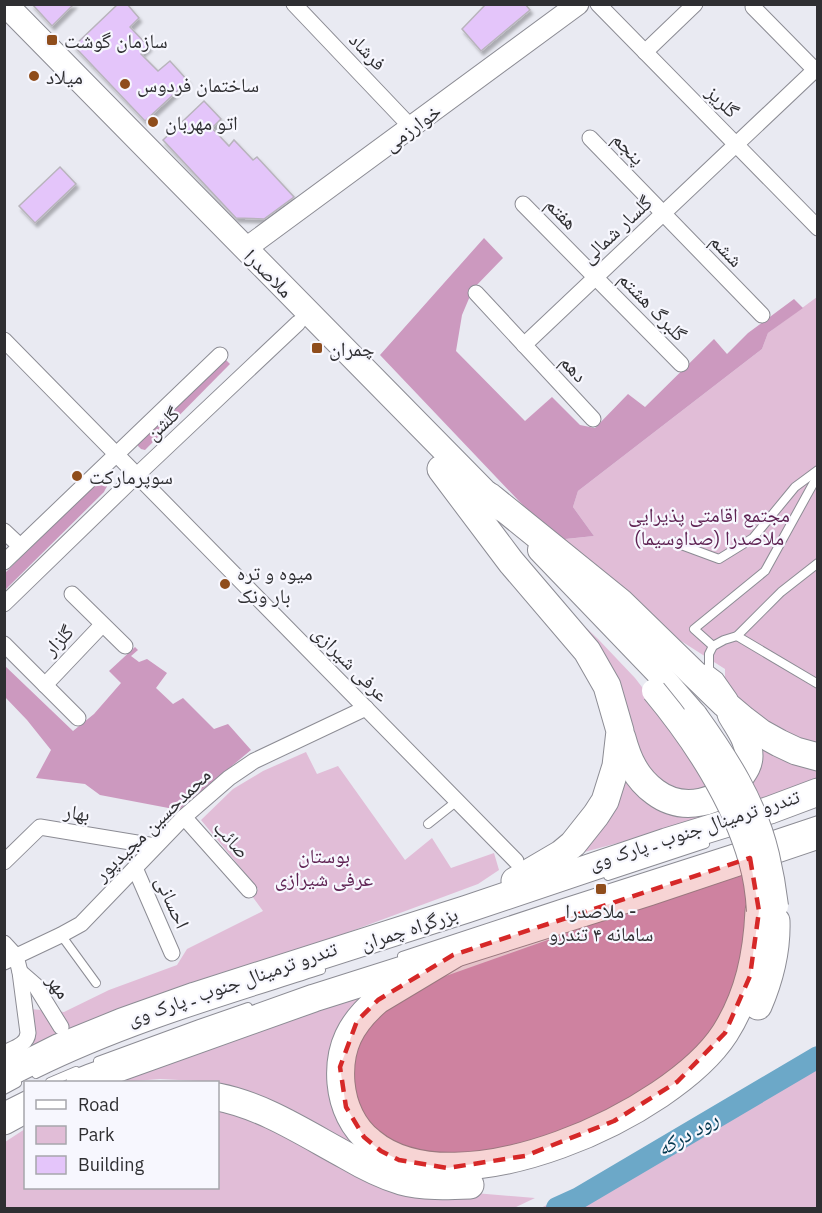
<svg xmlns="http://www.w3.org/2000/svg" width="822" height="1213" font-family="'IBM Plex Sans','Noto Naskh Arabic',sans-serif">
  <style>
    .green { fill: #e1bdd7 }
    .forest { fill: #cc99bf }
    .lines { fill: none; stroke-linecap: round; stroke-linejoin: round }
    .river { stroke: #6ca8c8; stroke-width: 22 }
    .building { fill: #e4c5fa; stroke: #b8b4bc; stroke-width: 1.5; filter: url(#shadow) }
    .lane-casing { stroke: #8c8c94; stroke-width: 10 }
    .street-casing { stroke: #8c8c94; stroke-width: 17 }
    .secondary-casing { stroke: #8c8c94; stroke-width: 23 }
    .primary-casing { stroke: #8c8c94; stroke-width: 26 }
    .highway-casing { stroke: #8c8c94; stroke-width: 29 }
    .lane { stroke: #fff; stroke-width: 8 }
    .street { stroke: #fff; stroke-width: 15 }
    .secondary { stroke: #fff; stroke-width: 21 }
    .primary { stroke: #fff; stroke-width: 24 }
    .highway { stroke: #fff; stroke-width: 27 }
    .primary-bridge-casing { stroke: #8c8c94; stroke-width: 26; stroke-linecap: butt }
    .primary-bridge { stroke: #fff; stroke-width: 24 }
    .marked { fill: #d62828; fill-opacity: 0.2; stroke: #d62828; stroke-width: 4.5; stroke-dasharray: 12 8; stroke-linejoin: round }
    .poi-dot { fill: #8f4d1c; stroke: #f7f7fe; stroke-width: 2 }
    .labels { text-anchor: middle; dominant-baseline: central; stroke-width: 4.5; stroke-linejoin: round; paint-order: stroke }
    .poi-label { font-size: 20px; fill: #2f2f32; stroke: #f7f7fe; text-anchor: start }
    .street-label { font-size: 20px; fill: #2f2f32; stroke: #f7f7fe }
    .park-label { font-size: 20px; fill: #5f2353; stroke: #f7f7fe }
    .water-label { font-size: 21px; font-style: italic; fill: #01374e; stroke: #f7f7fe }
  </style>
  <defs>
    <filter id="shadow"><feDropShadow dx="2.5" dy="4" stdDeviation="1.5" flood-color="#0004"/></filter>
  </defs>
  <rect width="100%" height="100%" fill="#e9eaf2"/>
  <g class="green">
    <path d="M817,297V748L745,710L725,678V669L670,634L557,540L594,536L573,507L578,491L762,349L768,333Z"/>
    <path d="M519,564L598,639L635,678L696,757L714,789L693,796L652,784L618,700Z"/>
    <path d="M767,743L817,761V782L759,807L747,779L752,757Z"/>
    <path d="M306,752L317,774L338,766L405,860L432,838L451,868L494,853L499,870L478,884L34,1049L30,1009L64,1012L109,990L177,965L187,949L263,911L252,896L258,889L201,820L233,789L263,771Z"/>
    <path d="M626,772L727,814L573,855Z"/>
    <path d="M372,994L391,1166L218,1085V1082L160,1079L122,1082H108L145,1065Z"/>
    <path d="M817,1049V1208H541L699,1123Z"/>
    <path d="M218,1109L234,1111L392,1186L535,1198L514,1208H5V1142L25,1129L26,1188H218Z"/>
  </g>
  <g class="forest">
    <path d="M484,238L503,258L473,289L462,315L456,351L525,421L552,397L580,425L595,428L628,394L645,407L714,339L727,354L748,333L794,299L803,308L768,333L762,349L578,491L573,507L594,536L556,540L380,355Z"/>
    <path d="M225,359L230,364L145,450L141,449L138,446V442Z"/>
    <path d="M111,469C113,478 108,484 104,492L5,590V573Z"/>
    <path d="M135,647L138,650L131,656L139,662L147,659L167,673L156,688L173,704L183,698L214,729L228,724L251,750L179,810L100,795L85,784L36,778L51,750L27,720L5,697L4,665L73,731L94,714L121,683L109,671Z"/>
    <path d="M748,869L753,932L720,1030L626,1108L476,1160L385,1146L351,1100L354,1037L409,989Z"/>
  </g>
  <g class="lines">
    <path class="river" d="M557,1208L579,1198L818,1057"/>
  </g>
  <g class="building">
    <path d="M32,4H74L52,26Z"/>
    <path d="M118,4H127L139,18L130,27L149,47L141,54L158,71L170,61L188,81L145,121L74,46Z"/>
    <path d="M486,4H525L530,10L481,51L462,29Z"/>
    <path d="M204,101L221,119L212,128L229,146L234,140L253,160L257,157L294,197L264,219L236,218L163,140Z"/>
    <path d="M60,167L76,184L35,223L19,206Z"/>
  </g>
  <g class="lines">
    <g class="lane-casing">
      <g id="lane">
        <path d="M673,542L719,559L753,538L795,487L818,470"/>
        <path d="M737,636L818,684"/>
        <path d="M713,646L694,629L765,571L818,475"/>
        <path d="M707,668L719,677L733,697"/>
        <path d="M709,669V654L713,646L724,640L737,636L781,592L818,563"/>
        <path d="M428,824L457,801"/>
        <path d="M767,837L818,820"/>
        <path d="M608,876L705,844"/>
        <path d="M61,935L96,983"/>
        <path d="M402,956L560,904L744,845"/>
        <path d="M98,1061L199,1024L248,1007"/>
        <path d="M36,1074C127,1029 225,1001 321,970"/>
        <path d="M50,1082L76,1071"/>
        <path d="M4,1090L17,1083"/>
        <path d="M4,1106L26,1095"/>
      </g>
    </g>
    <g class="street-casing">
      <g id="street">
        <path d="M294,4L411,127"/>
        <path d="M598,4L818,228"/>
        <path d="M753,7L815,70"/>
        <path d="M645,52L695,4"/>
        <path d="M590,138L762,315"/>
        <path d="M523,204L681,364"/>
        <path d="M476,293L593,419"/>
        <path d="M4,340L516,861"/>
        <path d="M524,345L818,67"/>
        <path d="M4,531L20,546"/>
        <path d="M4,562L220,355"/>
        <path d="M72,594L125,646"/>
        <path d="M4,604L137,475L298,323"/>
        <path d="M4,644L78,718"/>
        <path d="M45,685L102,625"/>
        <path d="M184,817L249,890"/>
        <path d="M4,862L40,827L155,846"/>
        <path d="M135,868L172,953"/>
        <path d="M4,943L16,956L20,972L28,1033C27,1045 14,1048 4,1053"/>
        <path d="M4,962L61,935L81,924L184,817L229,778L254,761L366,708"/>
        <path d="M20,972L35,985L61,1027"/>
      </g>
    </g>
    <g class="secondary-casing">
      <path id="secondary" d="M245,249L578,4"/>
    </g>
    <g class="primary-casing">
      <g id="primary">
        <path d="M5,4L502,509"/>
        <path d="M540,550L662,677L695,715"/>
      </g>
    </g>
    <g class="highway-casing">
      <g id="highway">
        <path d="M441,469L511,562L587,651L607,686L620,731L616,766L605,801L596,815L573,844L561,854L515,881"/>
        <path d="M489,496L620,602L725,704L744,720L761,733L779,743L796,751L818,757"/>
        <path d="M622,738C628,760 636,778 655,792C683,813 721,803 740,777C745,770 749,764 749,756C749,740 738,727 731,714"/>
        <path d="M453,955L378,1000C351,1023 338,1047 341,1083C343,1106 353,1128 371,1142C456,1213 673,1114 725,1033C749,995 757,954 759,911"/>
        <path d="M758,1006C770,978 777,951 776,921"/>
        <path d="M4,1075L58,1048L122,1022L195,996L467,909L666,842L770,810L818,792"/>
        <path d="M80,1082L90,1078L314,998L649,892L818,835"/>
        <path d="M218,1097C264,1106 306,1134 347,1156C364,1166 382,1175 401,1181C423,1187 447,1186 470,1185"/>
        <path d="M4,1121L26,1109"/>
      </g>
    </g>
    <use href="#lane" class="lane"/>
    <use href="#street" class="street"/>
    <use href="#secondary" class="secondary"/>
    <use href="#primary" class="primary"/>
    <use href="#highway" class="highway"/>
    <g class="primary-bridge-casing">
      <g id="primary-bridge">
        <path d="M654,691C694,739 734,800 751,861C756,878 758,894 759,911"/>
        <path d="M695,715C726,758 755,803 767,855C771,872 774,889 776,906"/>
      </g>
    </g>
    <use href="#primary-bridge" class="primary-bridge"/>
  </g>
  <path class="marked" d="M750,858L759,911L750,976L725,1033L677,1082L614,1121L525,1156L447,1168L399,1160L381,1151L364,1137L346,1107L340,1067L357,1021L378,1000L453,955Z"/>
  <g class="poi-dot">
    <rect x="46" y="34" width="12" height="12" rx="3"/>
    <circle cx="34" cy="76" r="6"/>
    <circle cx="125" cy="84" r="6"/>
    <circle cx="153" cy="122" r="6"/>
    <rect x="311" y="342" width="12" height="12" rx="3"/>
    <circle cx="77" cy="476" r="6"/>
    <circle cx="225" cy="584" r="6"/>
    <rect x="595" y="883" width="12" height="12" rx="3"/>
  </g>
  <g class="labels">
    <g class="poi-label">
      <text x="64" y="40">سازمان گوشت</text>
      <text x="46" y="76">میلاد</text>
      <text x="137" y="84">ساختمان فردوس</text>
      <text x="165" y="122">اتو مهربان</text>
      <text x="329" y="348">چمران</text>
      <text x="89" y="476">سوپرمارکت</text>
      <text x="237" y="572">میوه و تره<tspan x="237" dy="23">بار ونک</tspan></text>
      <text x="601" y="910" text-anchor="middle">ملاصدرا -<tspan x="601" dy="23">سامانه ۴ تندرو</tspan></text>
    </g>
    <g class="street-label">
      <text transform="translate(368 51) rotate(46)">فرشاد</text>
      <text transform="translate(723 101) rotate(45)">گلریز</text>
      <text transform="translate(412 127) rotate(-36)">خوارزمی</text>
      <text transform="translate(629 148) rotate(46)">پنجم</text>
      <text transform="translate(562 213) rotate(46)">هفتم</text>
      <text transform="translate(616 229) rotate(-43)">گلسار شمالی</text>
      <text transform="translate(727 250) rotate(46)">ششم</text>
      <text transform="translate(269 273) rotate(45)">ملاصدرا</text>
      <text transform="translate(653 306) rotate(46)">گلبرگ هشتم</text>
      <text transform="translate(574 368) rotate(47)">دهم</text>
      <text transform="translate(162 423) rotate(-43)">گلشن</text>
      <text transform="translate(58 640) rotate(-46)">گلزار</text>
      <text transform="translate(351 663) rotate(45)">عرفی شیرازی</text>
      <text transform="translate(77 812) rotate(9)">بهار</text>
      <text transform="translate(152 824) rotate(-44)">محمدحسین مجیدپور</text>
      <text transform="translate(694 829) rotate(-18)">تندرو ترمینال جنوب ـ پارک وی</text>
      <text transform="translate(232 839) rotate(48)">صائب</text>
      <text transform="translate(173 902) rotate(66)">احسانی</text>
      <text transform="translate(409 928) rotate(-18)">بزرگراه چمران</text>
      <text transform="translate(232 983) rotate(-19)">تندرو ترمینال جنوب ـ پارک وی</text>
      <text transform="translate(59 986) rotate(55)">مهر</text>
    </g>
    <g class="park-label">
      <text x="709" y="514">مجتمع اقامتی پذیرایی<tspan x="709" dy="23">ملاصدرا (صداوسیما)</tspan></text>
      <text x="324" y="855">بوستان<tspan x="324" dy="23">عرفی شیرازی</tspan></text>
    </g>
    <g class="water-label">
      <text transform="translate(687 1133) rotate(-30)">رود درکه</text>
    </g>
  </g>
  <rect width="822" height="1213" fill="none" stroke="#2f2f32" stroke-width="12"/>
  <rect x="24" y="1081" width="195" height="108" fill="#f7f7fe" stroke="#a7a7ac" stroke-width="1.5"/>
  <rect x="36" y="1100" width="30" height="9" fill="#ffffff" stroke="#a7a7ac" stroke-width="1.5"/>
  <text x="78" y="1111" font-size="18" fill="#2f2f32">Road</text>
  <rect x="36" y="1126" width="30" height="18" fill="#e1bdd7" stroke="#a7a7ac" stroke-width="1.5"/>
  <text x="78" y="1141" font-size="18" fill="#2f2f32">Park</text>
  <rect x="36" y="1156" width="30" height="18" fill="#e4c5fa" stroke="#a7a7ac" stroke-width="1.5"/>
  <text x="78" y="1171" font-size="18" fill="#2f2f32">Building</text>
</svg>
